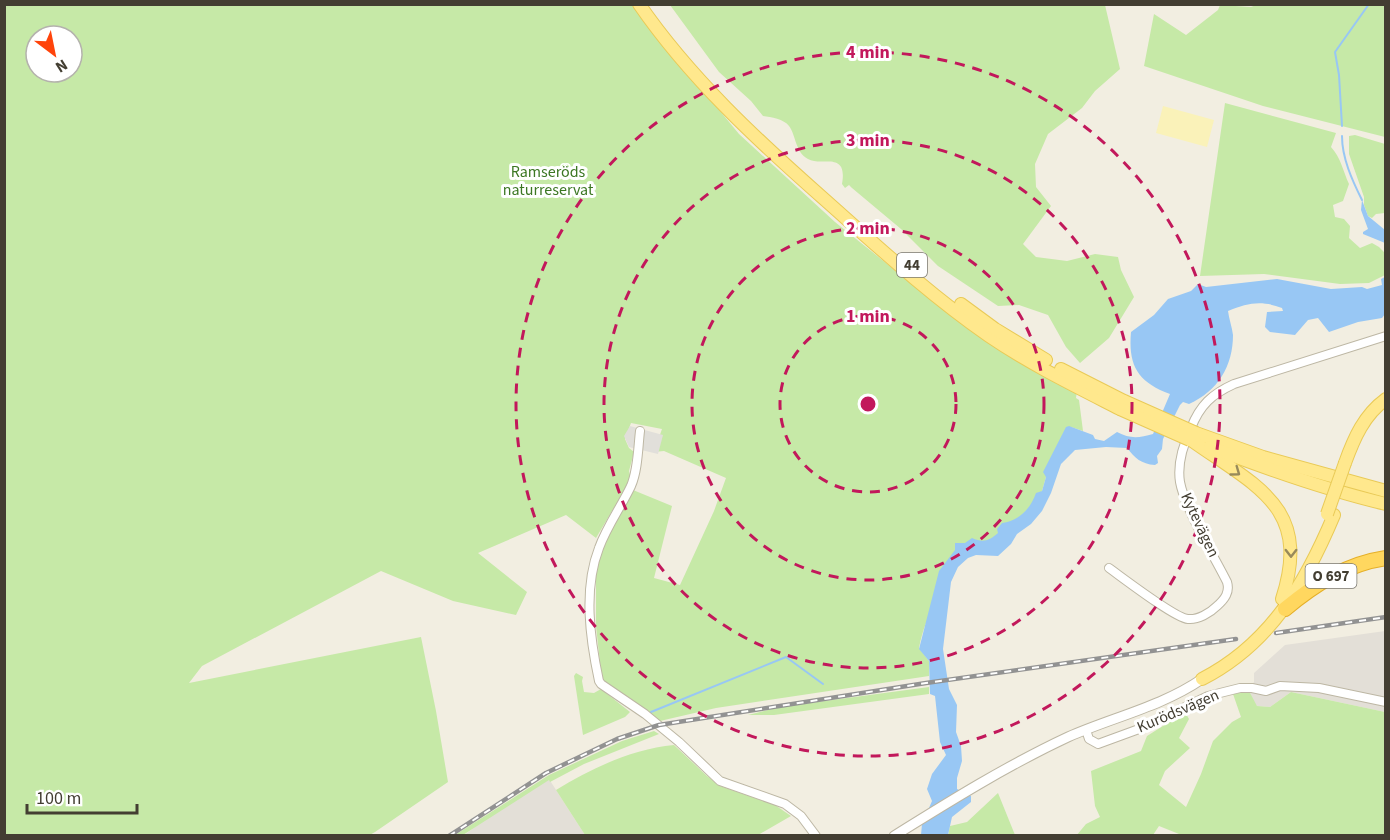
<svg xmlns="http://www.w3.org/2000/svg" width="1390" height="840" font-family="'Source Sans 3',sans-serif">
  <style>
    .industrial { fill: #e3dfd7 }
    .green { fill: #c6e9a7; fill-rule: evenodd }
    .sand { fill: #faf2b9 }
    .parking { fill: #e1dfda }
    .water { fill: #98c7f4 }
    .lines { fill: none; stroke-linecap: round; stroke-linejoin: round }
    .stream { stroke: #98c7f4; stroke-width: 2 }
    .minor-casing { stroke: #bdb7a4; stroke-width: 10 }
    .tertiary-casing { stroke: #bdb7a4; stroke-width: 11 }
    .primary-casing { stroke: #e9ca57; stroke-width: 14 }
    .motorway-casing { stroke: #e5af28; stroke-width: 16 }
    .minor { stroke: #fff; stroke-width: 8 }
    .tertiary { stroke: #fff; stroke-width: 9 }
    .primary { stroke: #ffe88d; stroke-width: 12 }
    .motorway { stroke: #ffd75f; stroke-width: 14 }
    .rail-casing { stroke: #929292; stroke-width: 4.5 }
    .rail { stroke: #fff; stroke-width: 2; stroke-dasharray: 7; stroke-linecap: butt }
    .primary-bridge-casing { stroke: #e9ca57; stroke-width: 14; stroke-linecap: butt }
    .primary-bridge { stroke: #ffe88d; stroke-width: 12 }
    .oneway { stroke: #988a5b }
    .ring { fill: none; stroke: #c2185b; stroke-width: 3; stroke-dasharray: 10 8 }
    .labels { text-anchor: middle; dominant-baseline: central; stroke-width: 6; stroke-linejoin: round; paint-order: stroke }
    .shield { fill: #fff; stroke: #7b7870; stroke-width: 1.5 }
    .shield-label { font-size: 15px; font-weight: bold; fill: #433e32 }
    .park-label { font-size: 16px; fill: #3c7723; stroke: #fff }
    .street-label { font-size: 16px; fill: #433e32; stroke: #fff }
    .centre { fill: #c2185b; stroke: #fff; stroke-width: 3 }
    .ring-label { font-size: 18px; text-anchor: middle; font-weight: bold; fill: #c2185b; stroke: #fff; stroke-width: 6; stroke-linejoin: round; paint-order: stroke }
  </style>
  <rect width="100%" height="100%" fill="#f2eee1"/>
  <g class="industrial">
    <path d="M1385,631V712L1291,692L1270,707L1257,706L1253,701L1249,691L1254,682V673L1285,645Z"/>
    <path d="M549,779L585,835L463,836L483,821Z"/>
  </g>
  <g class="green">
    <path d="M5,5H637L654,31L739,134L835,222L927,296L1077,391L1076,398L1079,400L1083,431L1071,427L1046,477L1042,491L1028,509L996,540L967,549C948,581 926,611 919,648L929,661V676L716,708L660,721L605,685L602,681L596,626V567L616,517L633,490L672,506L654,578L680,585L714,511L726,478L664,451L654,452L662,429L631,423L625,439L629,448L634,452L629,471L631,479L596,538L566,515L478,553L527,592L516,615L453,601L381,571L202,666L189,683L421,637L436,711L448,782L375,832L368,836H5ZM36,36H72V72H36Z"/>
    <path d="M670,5H1105L1120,69L1095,91L1082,108L1048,134L1035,164L1036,187L1051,206L1023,244L1036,257L1067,261L1095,254L1118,257L1121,270L1134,297L1109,338L1080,363L1066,347L1048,315L1019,305L998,306L938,266L901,229L852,188L849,185L845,188L842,184C848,150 821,167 808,159C795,152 796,135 789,126C784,119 771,117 763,116L751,101L719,72Z"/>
    <path d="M1256,5H1385V137L1263,106L1144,66L1154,14L1186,35L1218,10L1220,5L1251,7Z"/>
    <path d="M1225,103L1336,133L1331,147C1341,158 1343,171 1349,184L1343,201L1333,205L1335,217L1344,219L1350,226L1349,238L1360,248L1372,243L1379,247L1385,253V275L1369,283L1340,284L1264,274L1200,276Z"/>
    <path d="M1355,135L1385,144V213L1376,214L1372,218L1368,216L1364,205V197L1349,154V136Z"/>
    <path d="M576,673L583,677L582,681L584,692L594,693L601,689L630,712L625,717L583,735L574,676Z"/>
    <path d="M929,687V694L774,715H748L780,707Z"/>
    <path d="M1249,691L1257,706L1270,707L1291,692L1385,712V835L1184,836L1159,826L1153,835L1076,836L1086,824L1100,817L1095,806L1091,771L1141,751L1147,736L1185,712L1189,719L1179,738L1190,748L1165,771L1159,785L1186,807L1201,774L1213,741L1232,722L1241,717L1233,694Z"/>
    <path d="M654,731L659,734L584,764L550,782L549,780L463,835H455L549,775L622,741Z"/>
    <path d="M674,745L707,776L720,786L775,805L791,816L758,835H585L556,790C592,768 632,749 674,745Z"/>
    <path d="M998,793L1015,835L948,836L950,826L967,822Z"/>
  </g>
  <path class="sand" d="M1163,106L1214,120L1207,147L1156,133Z"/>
  <path class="parking" d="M630,426L663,435L658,454L629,447L624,436Z"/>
  <g class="water">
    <path d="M1362,200L1368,216L1385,230V243L1363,234V232L1368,229L1361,210Z"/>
    <path d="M1385,277V314L1382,318L1358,322L1329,332L1318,318L1308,320L1295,335L1270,332L1265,327L1267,312L1283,311L1282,308C1261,300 1248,303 1228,311C1229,319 1232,327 1233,335C1233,366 1218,391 1189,404L1183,402L1180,405L1163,439L1162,449L1157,456L1158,463L1155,465C1141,464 1135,458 1127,448L1106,447L1075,450L1061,464L1051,493L1042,511L1031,524L1017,534L1011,544L998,556L976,555L968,558L958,567L951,582L943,649L949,689L957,705L956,732L961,746L962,761L957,778V789L971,796V802L952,817L948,835H921L922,824L932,801L927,789L932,774L946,755L940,742L935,696L930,694L929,661L919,649L939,571L955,550V543H965L972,538C983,543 989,541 998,533L997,529L1002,523C1019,521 1031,508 1036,493L1042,491L1046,477L1043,472L1066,427L1069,426L1093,435L1095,439L1104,441L1117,432C1130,439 1139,438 1153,434L1170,394C1138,382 1128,366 1131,332L1154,315L1168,299L1191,291L1198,284L1206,287L1277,279L1331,289L1362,287L1367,289L1382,285L1381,279Z"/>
  </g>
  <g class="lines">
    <g class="stream">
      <path d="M1342,126L1339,75L1335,52L1369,4"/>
      <path d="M1342,136C1342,158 1352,180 1362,200"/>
      <path d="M651,712L786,657L823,684"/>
    </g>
    <g class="minor-casing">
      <g id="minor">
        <path d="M640,431C638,448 638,470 631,486C621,507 607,526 599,548C583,589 590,639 599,681L601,684L645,714L679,742L720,781L785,804L801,816L816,836"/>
        <path d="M1109,568C1123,578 1175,618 1188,619C1198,620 1210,613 1217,606C1225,599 1230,592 1227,582C1214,556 1185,509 1180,482C1177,463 1183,445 1191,428C1200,405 1212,394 1234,384L1386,336"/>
        <path d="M1086,730L1089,739L1098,744L1139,729L1208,696L1240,688H1252L1266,691L1280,686L1319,688L1386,702"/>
      </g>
    </g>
    <g class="tertiary-casing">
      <path id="tertiary" d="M894,836C950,801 1008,765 1068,737C1113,717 1161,707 1202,679"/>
    </g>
    <g class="primary-casing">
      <g id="primary">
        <path d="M639,4C690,78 757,140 824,199C877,246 930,295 989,336C1030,364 1075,386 1120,409"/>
        <path d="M961,304L995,329L1046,360"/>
        <path d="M1061,369L1124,401"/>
        <path d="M1196,433L1263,457L1386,491"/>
        <path d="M1191,440C1257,487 1312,507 1282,599"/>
        <path d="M1210,447C1267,469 1326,490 1386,504"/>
        <path d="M1345,463C1354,438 1364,415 1386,399"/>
        <path d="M1202,679C1270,644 1305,584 1334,515"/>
      </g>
    </g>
    <g class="motorway-casing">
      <path id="motorway" d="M1285,609C1315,584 1346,564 1386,558"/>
    </g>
    <use href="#minor" class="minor"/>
    <use href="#tertiary" class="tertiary"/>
    <use href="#primary" class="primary"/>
    <use href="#motorway" class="motorway"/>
    <g class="rail-casing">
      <g id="rail">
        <path d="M1276,633L1386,617"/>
        <path d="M449,836L546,773L617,739L659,725L926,683L1236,639"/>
      </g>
    </g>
    <use href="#rail" class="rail"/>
    <g class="primary-bridge-casing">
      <g id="primary-bridge">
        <path d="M1124,401L1196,433"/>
        <path d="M1120,409L1190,440"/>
        <path d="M1327,514L1345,463"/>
      </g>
    </g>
    <use href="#primary-bridge" class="primary-bridge"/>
  </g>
  <defs><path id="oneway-chevron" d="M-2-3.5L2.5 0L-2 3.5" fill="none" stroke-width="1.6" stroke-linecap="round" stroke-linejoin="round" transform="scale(1.5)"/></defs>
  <g class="oneway">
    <use href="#oneway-chevron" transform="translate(1236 472) rotate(36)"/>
    <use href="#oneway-chevron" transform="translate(1291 553) rotate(90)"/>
  </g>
  <g class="ring">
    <circle cx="868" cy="404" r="88"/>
    <circle cx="868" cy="404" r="176"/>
    <circle cx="868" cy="404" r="264"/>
    <circle cx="868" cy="404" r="352"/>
  </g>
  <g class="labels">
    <g class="shield">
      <rect x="897" y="253" width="30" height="24" rx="4.5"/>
      <rect x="1305.5" y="564" width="51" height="24" rx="4.5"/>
    </g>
    <g class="shield-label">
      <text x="912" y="265">44</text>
      <text x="1331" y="576">O 697</text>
    </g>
    <g class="park-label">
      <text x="548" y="172">Ramseröds<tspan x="548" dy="18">naturreservat</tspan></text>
    </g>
    <g class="street-label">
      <text transform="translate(1200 525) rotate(65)">Kytevägen</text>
      <text transform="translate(1178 711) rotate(-23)">Kurödsvägen</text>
    </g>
  </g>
  <circle cx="868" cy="404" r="9" class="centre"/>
  <g class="ring-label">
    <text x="868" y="58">4 min</text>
    <text x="868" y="146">3 min</text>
    <text x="868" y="234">2 min</text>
    <text x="868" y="322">1 min</text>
  </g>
  <rect width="1390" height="840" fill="none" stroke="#433e32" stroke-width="12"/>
  <g transform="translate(54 54) rotate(148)"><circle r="28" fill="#ffffff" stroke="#b4b2ad" stroke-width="1.5"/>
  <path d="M0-4.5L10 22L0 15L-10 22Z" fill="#ff440b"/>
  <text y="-9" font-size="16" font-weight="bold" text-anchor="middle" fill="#433e32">N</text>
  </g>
  <path d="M27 804v9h110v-9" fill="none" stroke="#433e32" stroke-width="3"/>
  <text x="36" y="804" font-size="18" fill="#433e32" stroke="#ffffff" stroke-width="4.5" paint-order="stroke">100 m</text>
</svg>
